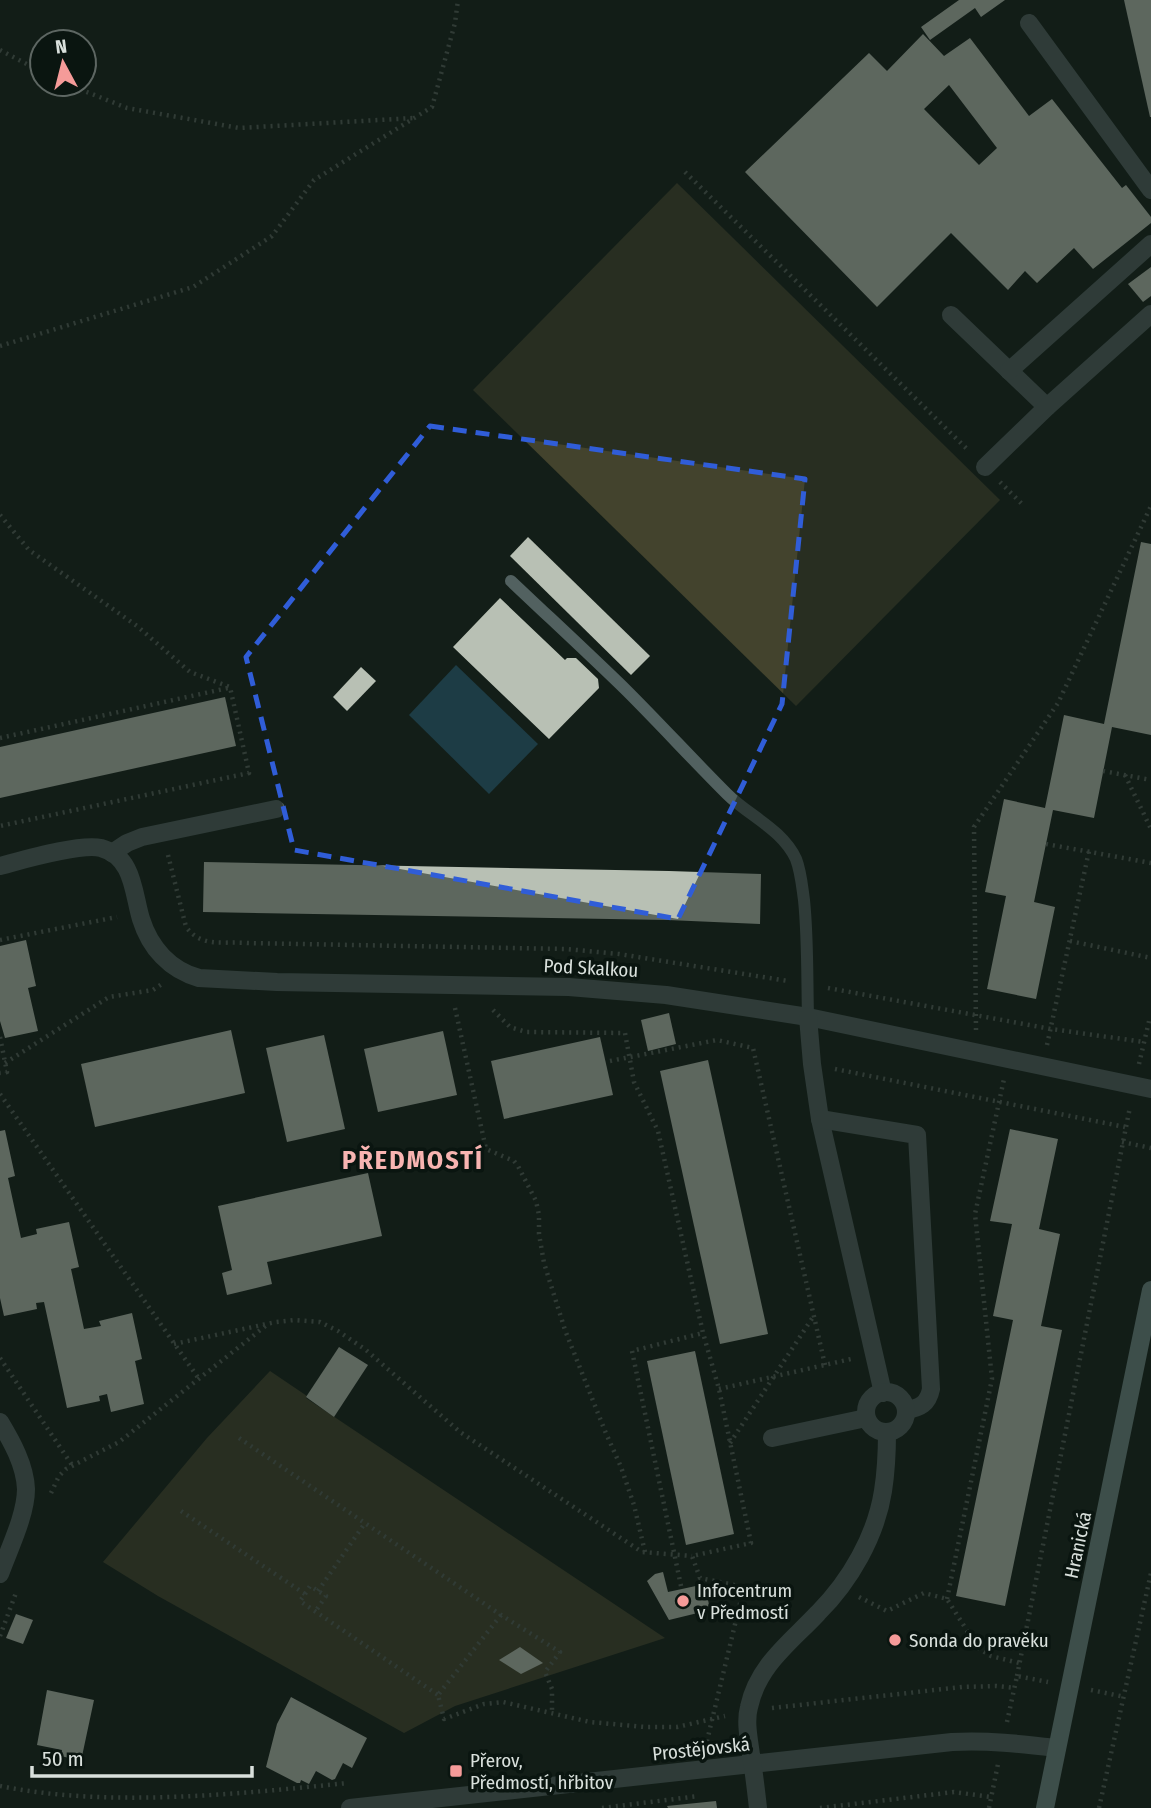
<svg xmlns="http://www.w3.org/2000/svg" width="1151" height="1808" font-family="'Fira Sans Condensed',sans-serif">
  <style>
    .green { fill: #43432d }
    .water { fill: #1d3c45 }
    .building { fill: #b8c0b4; fill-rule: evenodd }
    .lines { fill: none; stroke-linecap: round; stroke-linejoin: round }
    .path { stroke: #555f5a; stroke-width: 4.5; stroke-dasharray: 2 5; stroke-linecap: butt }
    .lane { stroke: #526160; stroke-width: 12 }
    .street { stroke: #526160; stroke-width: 18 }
    .secondary { stroke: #718987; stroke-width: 18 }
    .marked { fill: none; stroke: #305dd8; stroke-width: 5; stroke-dasharray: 14 9; stroke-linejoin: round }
    .poi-dot { fill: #f59b99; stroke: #0a1510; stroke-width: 2.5 }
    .labels { text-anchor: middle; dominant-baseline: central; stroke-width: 7; stroke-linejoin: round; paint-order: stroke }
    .street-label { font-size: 19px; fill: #d9e0dc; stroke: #0a1510 }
    .poi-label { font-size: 19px; fill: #d9e0dc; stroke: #0a1510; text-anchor: start }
    .district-label { font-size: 26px; font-weight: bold; letter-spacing: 2px; fill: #f8b4b1; stroke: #0a1510 }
  </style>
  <rect width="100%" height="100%" fill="#131e18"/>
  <g class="green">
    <path d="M677,183L1000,500L796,706L473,390Z"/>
    <path d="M270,1371L307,1396L306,1398L665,1638L455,1706L404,1733L158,1596L103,1562L207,1438Z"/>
  </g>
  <path class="water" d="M456,665L538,744L489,794L409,715Z"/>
  <g class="building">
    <path d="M959,0H1005L981,17L975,8L930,40L921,27Z"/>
    <path d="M1124,0H1151V117H1150Z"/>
    <path d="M923,34L944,56L970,38L1029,116L1052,99L1122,188L1126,185L1151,217V223L1093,269L1074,248L1037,283L1025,271L1008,290L951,233L877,307L745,172L869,53L887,71ZM949,85L997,148L979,165L924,109Z"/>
    <path d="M1151,267V296L1143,302L1128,284Z"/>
    <path d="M528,537L650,656L631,675L510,556Z"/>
    <path d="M1141,542L1151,544V735L1112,727L1094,818L1053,810L1034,902L1055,907L1036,999L987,989L1006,896L985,892L1004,799L1045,808L1064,715L1104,724Z"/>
    <path d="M500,598L565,660L567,658H576L598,679L599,688L549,739L453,647Z"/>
    <path d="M361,667L376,681L347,711L333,697Z"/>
    <path d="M225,697L236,746L0,798V747Z"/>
    <path d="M204,862L669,871L761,874L760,924L668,920L203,912Z"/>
    <path d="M26,940L36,986L28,988L38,1031L5,1038L0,1021V946Z"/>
    <path d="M669,1013L676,1044L648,1051L641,1020Z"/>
    <path d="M231,1030L245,1093L95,1127L81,1064Z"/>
    <path d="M443,1031L457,1095L378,1112L364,1049Z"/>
    <path d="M324,1035L345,1129L287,1142L266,1048Z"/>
    <path d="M600,1037L613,1095L504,1119L491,1061Z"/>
    <path d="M708,1060L768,1334L720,1344L660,1071Z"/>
    <path d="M1010,1129L1058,1139L1039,1229L1060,1234L1041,1326L1062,1330L1005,1606L956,1596L1013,1320L993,1316L1012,1224L990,1221Z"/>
    <path d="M5,1130L15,1176L8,1178L21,1238L37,1234L36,1229L69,1222L79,1267L71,1269L84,1329L101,1326L99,1321L132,1313L142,1359L135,1361L144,1404L111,1412L107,1394L99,1396L100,1401L67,1408L44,1302L36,1303L37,1309L4,1316L0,1298V1131Z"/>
    <path d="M368,1173L382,1236L267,1262L272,1284L227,1295L222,1273L232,1270L218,1206Z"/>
    <path d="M339,1347L368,1365L334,1417L306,1397Z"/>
    <path d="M695,1351L734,1534L686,1545L647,1361Z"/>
    <path d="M663,1572L668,1592L705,1584L710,1610L669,1620L647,1581L655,1574Z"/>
    <path d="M16,1614L33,1620L23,1644L6,1638Z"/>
    <path d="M520,1647L543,1663L521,1674L499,1660Z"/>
    <path d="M47,1690L94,1700L81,1761L61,1756L62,1750L37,1745Z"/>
    <path d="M291,1697L367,1738L352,1768L343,1763L335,1779L332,1780L316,1771L309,1784L301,1780L300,1783H297L266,1767L277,1724Z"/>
    <path d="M716,1801L717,1808H668L667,1806Z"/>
  </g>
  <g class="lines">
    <g class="path">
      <path d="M0,50L42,72"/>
      <path d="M67,84L127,108L239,128L414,118"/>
      <path d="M685,172L969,451"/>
      <path d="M0,346L193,287L272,236L314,180L432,107L455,23L458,0"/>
      <path d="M1000,482L1024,506"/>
      <path d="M0,515L29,550L137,626L190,672L230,687L249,773L0,826"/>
      <path d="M0,738L228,688"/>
      <path d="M1103,771L1151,780"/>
      <path d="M1125,775L1151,829"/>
      <path d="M1046,844L1151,863"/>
      <path d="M168,855L186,927C202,948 222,941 247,943L566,949L619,954L788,981"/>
      <path d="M0,940L117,917"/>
      <path d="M1070,941L1151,958"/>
      <path d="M828,988L1051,1029L1144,1042"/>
      <path d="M455,1008L486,1149L514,1161L518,1166L536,1201L539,1215V1234L544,1263L565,1330L605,1431L621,1467L634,1505L645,1552"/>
      <path d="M493,1010L510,1027L526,1032L625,1033L634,1082L658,1131L703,1333L719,1389L751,1543L692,1556L700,1578L744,1587L706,1745"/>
      <path d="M976,1030L974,827L1058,703L1151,506"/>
      <path d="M0,1037L7,1072L0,1073"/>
      <path d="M1047,1045L1089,851"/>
      <path d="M610,1061L717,1040L753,1048L825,1365"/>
      <path d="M5,1063L109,997L153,990L162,984"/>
      <path d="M1139,1064L1150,1017"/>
      <path d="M835,1069L1125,1127"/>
      <path d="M0,1094L199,1379"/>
      <path d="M1122,1142L1151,1148"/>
      <path d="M174,1344L276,1322L294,1320L320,1322L338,1331L366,1350L460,1432L642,1552L692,1556"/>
      <path d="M0,1358L72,1465"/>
      <path d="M719,1389L851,1359"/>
      <path d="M239,1438L501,1615L560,1652L545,1672L552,1689V1713"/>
      <path d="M730,1443L813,1317"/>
      <path d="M51,1493L59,1476L66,1469L119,1442L268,1324"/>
      <path d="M181,1511L305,1594L300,1601L438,1695"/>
      <path d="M681,1586L632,1351L703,1333"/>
      <path d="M318,1591L365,1523"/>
      <path d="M305,1594L310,1586L326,1596L315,1612"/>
      <path d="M859,1597L887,1611L924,1593L947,1599L978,1648L991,1656L1019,1663"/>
      <path d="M947,1599L992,1379L975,1214L1004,1079"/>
      <path d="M501,1615L438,1695L444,1719L484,1704L503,1702L590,1722L645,1727H677L725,1716"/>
      <path d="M0,1636L17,1590"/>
      <path d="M1017,1676L1130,1107"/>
      <path d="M1091,1690L1125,1697"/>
      <path d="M772,1708L962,1687L996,1686L1015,1688"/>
      <path d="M1007,1722L1017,1676L1048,1682"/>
      <path d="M0,1786C109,1808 237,1794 348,1783"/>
      <path d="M602,1808L699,1796"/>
      <path d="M820,1808L954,1792L991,1797"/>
      <path d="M989,1808L998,1764"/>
      <path d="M1099,1808L1151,1573"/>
    </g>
    <path class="lane" d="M511,581C550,618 589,654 627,691C661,725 693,760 727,794C749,816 782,829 796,859C801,872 802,886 804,900C808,939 807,978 808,1017"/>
    <g class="street">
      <path d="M1029,23L1151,190"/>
      <path d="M951,315L1047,407"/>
      <path d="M1009,371L1151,244"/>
      <path d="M985,467L1047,407L1151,314"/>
      <path d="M112,853L127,843L142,837L276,809"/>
      <path d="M0,866C23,860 80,843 101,848C134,857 133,893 141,919C150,948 170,970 199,978L277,982L569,987L666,995L808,1017L1151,1089"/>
      <path d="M808,1017L812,1064L820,1119L883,1393"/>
      <path d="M820,1119L917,1135L931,1389C928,1404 920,1408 906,1410"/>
      <circle cx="886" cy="1412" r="20"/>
      <path d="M0,1422C12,1442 25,1465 26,1489C26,1515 9,1549 0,1574"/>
      <path d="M772,1438L866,1418"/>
      <path d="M350,1808L952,1742C988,1740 1022,1744 1057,1748"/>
      <path d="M758,1808C756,1790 754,1772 751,1755C749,1739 745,1722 749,1707C758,1665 791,1642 818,1613C850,1581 876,1536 883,1491C886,1472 887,1452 887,1432"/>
    </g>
    <path class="secondary" d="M1045,1808L1151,1290"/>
  </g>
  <path d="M0 0H1151V1808H0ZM430,426L805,479L782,704L678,919L294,850L246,657Z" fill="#131e18" fill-opacity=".55" fill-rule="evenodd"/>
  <path class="marked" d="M430,426L805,479L782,704L678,919L294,850L246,657Z"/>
  <g class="poi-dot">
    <circle cx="683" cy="1601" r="7"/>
    <circle cx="895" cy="1640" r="7"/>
    <rect x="449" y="1764" width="14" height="14" rx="3.5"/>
  </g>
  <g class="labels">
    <g class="street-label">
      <text transform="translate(591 968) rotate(3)">Pod Skalkou</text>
      <text transform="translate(1078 1545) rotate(-78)">Hranická</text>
      <text transform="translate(701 1749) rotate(-6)">Prostějovská</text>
    </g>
    <g class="poi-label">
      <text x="697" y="1590">Infocentrum<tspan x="697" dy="22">v Předmostí</tspan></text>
      <text x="909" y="1640">Sonda do pravěku</text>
      <text x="470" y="1760">Přerov,<tspan x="470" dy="22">Předmostí, hřbitov</tspan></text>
    </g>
    <g class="district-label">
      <text x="413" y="1160">PŘEDMOSTÍ</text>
    </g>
  </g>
  <g transform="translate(63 63) rotate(353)"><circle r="33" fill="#0a1510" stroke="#5d6662" stroke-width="2"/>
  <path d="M0-5L12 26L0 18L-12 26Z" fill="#f59b99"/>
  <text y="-10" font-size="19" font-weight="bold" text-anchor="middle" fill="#d9e0dc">N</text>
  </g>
  <path d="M32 1766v10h220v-10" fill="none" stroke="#d9e0dc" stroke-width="3.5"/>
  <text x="42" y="1766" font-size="21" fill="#d9e0dc" stroke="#0a1510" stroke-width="5" paint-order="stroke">50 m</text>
</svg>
